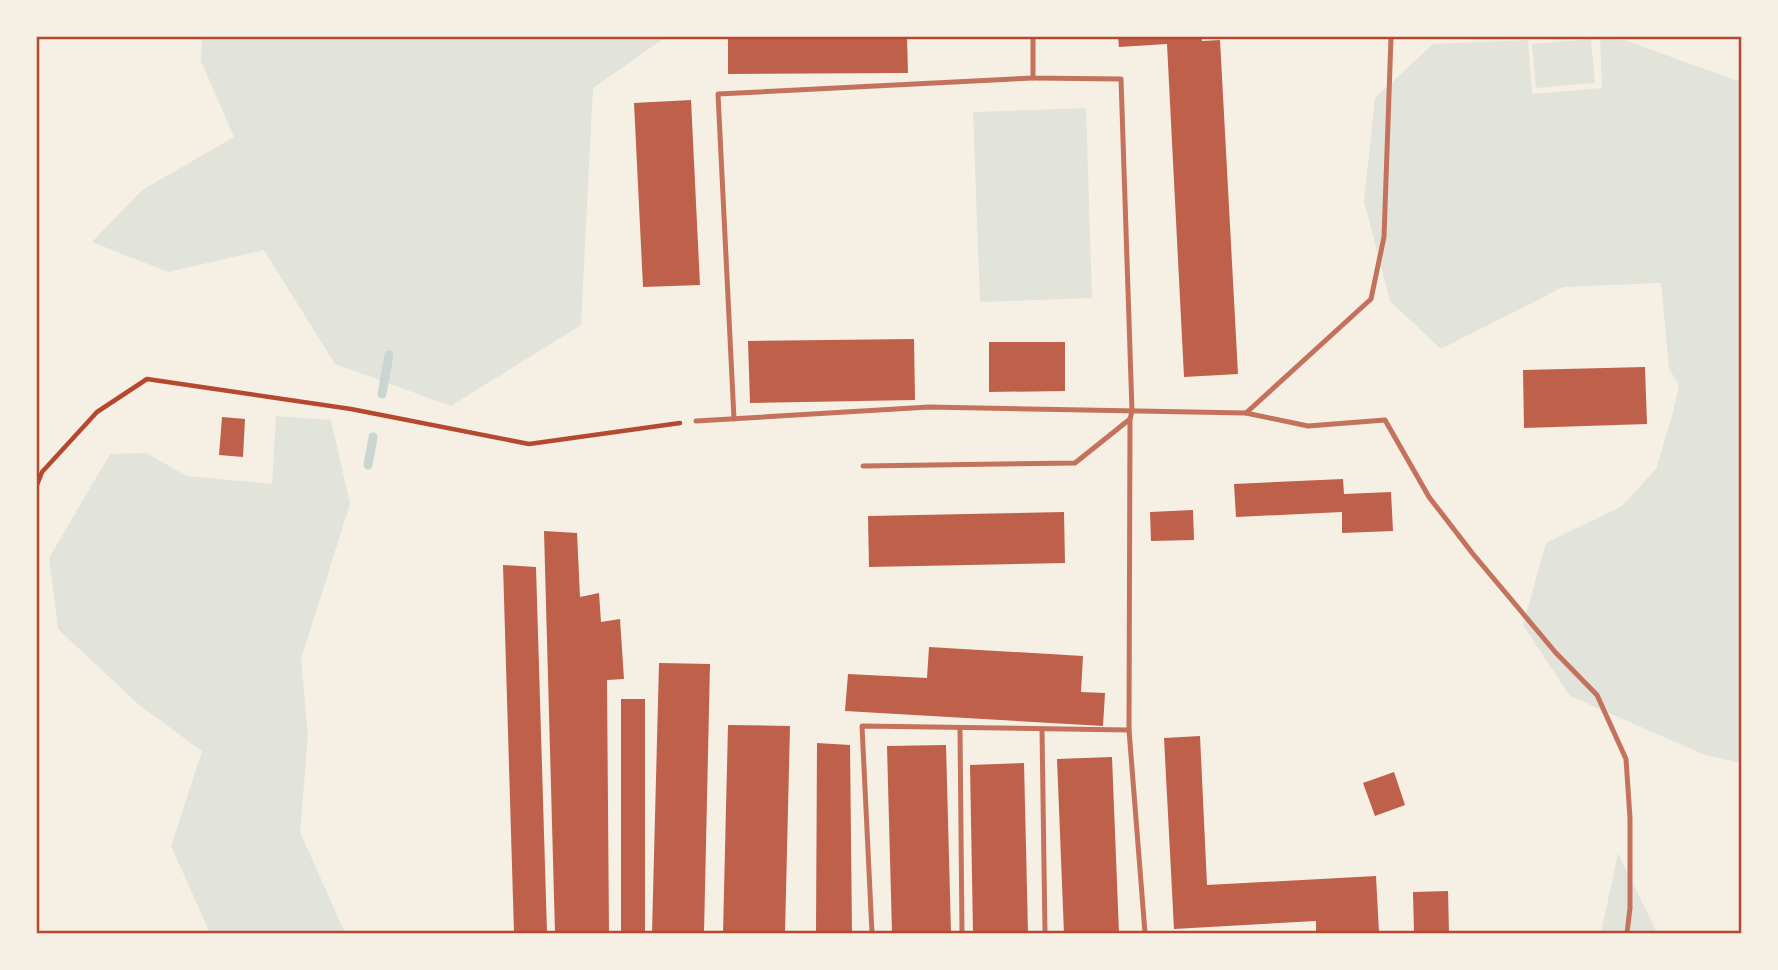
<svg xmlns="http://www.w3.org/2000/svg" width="1778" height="970" font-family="Mulish,sans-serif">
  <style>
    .green { fill: #e2e4dc }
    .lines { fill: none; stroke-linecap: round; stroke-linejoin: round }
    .stream { stroke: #c9d6d2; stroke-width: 9 }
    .building { fill: #bf614a }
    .path { stroke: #b5482f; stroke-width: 4.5 }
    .service { stroke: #c5725c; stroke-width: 5 }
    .neatline { fill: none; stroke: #b5482f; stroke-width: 2.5 }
  </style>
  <rect width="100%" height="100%" fill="#f6efe4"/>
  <g class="green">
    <path d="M202,37H666L593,88L581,325L451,406L335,364L264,250L168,272L92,242L142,190L234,137L201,61Z"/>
    <path d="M1600,38L1624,40L1741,82V763L1705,755L1570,696L1523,625L1546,543L1622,506L1656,469L1672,416L1679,386L1669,368L1661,283L1563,287L1441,349L1390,301L1364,201L1375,98L1433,44L1528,40L1532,94L1602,88Z"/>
    <path d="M1591,39L1595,83L1536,88L1532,44Z"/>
    <path d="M1086,108L1092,298L980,302L973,112Z"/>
    <path d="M276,416L331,420L350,504L301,659L308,735L300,832L345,933H210L171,846L202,751L139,705L58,629L49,558L110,454L146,453L187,476L272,484Z"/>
    <path d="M1618,853L1657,933H1601Z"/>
  </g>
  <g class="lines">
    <g class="stream">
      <path d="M382,394L389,355"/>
      <path d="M368,465L373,437"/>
    </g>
  </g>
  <g class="building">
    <path d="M728,37H907L908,73L728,74Z"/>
    <path d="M1118,37H1202V41L1220,40L1238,374L1184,377L1167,44L1119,47Z"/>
    <path d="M691,100L700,285L643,287L634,103Z"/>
    <path d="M914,339L915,400L750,403L748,341Z"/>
    <path d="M989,342H1065V391L989,392Z"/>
    <path d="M1645,367L1647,424L1524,428L1523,370Z"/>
    <path d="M222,417L245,419L243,457L219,455Z"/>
    <path d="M1343,479L1344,494L1391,492L1393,531L1342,533V512L1236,517L1234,484Z"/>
    <path d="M1193,510L1194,540L1151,541L1150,512Z"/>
    <path d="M1064,512L1065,563L869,567L868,516Z"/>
    <path d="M544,531L577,533L580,597L599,593L601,622L620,619L624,679L607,680L609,933H555Z"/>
    <path d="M503,565L536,567L547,933H514Z"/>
    <path d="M929,647L1083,656L1081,692L1105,693L1103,726L845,711L848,674L927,678Z"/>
    <path d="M659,663L710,664L704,933H652Z"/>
    <rect x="621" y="699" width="24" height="234"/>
    <path d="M728,725L790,726L785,933H723Z"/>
    <path d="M1200,736L1207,885L1376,876L1379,933H1316V921L1174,929L1164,738Z"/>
    <path d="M817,743L850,745L852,933H816Z"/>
    <path d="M946,745L951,933H892L887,746Z"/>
    <path d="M1112,757L1119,933H1064L1057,759Z"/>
    <path d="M1024,763L1028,933H973L970,765Z"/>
    <path d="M1394,772L1405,805L1375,816L1363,783Z"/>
    <path d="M1448,891L1449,933H1414L1413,892Z"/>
  </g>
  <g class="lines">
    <path class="path" d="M37,485L42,472L97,412L147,379L351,409L529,444L680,423"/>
    <g class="service">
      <path d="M1033,37V78L1121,79L1132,411L1130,419L1129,730L1145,933"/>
      <path d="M1246,413L1308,426L1385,420L1429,497L1473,554L1556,653L1597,695L1626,759L1630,818V908L1627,933"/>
      <path d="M734,419L718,94L1033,78"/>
      <path d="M696,421L929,407L1246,413L1371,299L1384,237L1391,37"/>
      <path d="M863,466L1075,463L1130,419"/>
      <path d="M960,728L962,933"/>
      <path d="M1042,729L1045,933"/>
      <path d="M872,933L862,726L1129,730"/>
    </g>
  </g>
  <rect width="1778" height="970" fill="none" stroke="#f6efe4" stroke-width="77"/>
  <rect x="38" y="38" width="1702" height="894" class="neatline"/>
</svg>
